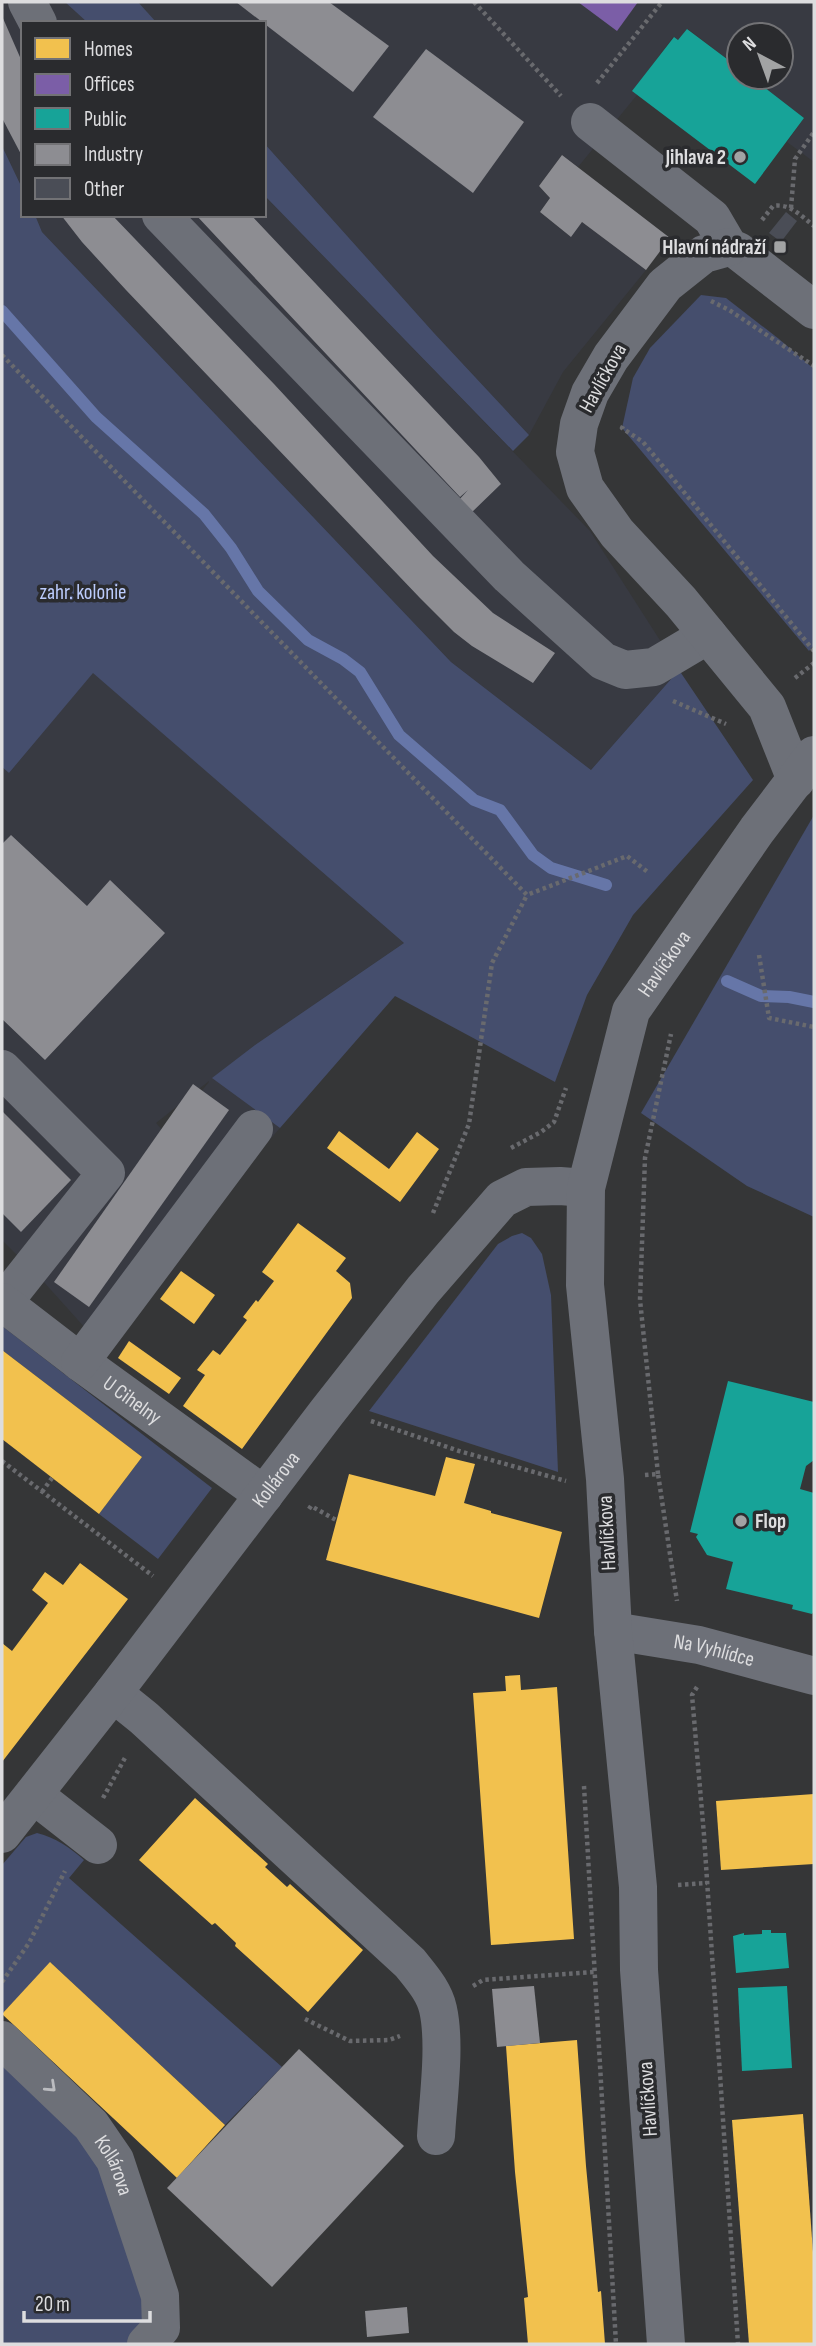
<svg xmlns="http://www.w3.org/2000/svg" width="816" height="2346" font-family="'Sofia Sans Condensed',sans-serif">
  <style>
    .built { fill: #383a42; fill-rule: evenodd }
    .green { fill: #454e6d }
    .homes { fill: #f2c14e }
    .offices { fill: #7b5ea7 }
    .public { fill: #17a398 }
    .industry { fill: #8d8d92 }
    .lines { fill: none; stroke-linecap: round; stroke-linejoin: round }
    .stream { stroke: #6676a8; stroke-width: 12 }
    .building { fill: #4a4d56 }
    .path { stroke: #696a6e; stroke-width: 4.5; stroke-dasharray: 3.5 3.5; stroke-linecap: butt }
    .minor { stroke: #6d7078; stroke-width: 38 }
    .oneway { stroke: #bbbcc0 }
    .poi-dot { fill: #a2a3a4; stroke: #2a2b2e; stroke-width: 2.5 }
    .labels { text-anchor: middle; dominant-baseline: central; stroke-width: 7; stroke-linejoin: round; paint-order: stroke }
    .poi-label { font-size: 21px; font-weight: bold; fill: #dddddf; stroke: #2a2b2e; text-anchor: end }
    .street-label { font-size: 21px; fill: #dddddf; stroke: #2a2b2e }
    .park-label { font-size: 21px; fill: #bcccfc; stroke: #2a2b2e }
  </style>
  <rect width="100%" height="100%" fill="#353637"/>
  <g class="built">
    <path d="M2,2H65L88,23H23V190L2,146Z"/>
    <path d="M138,2H814V162L787,142L804,118L751,77H781V35H739V68L688,29L678,40L673,37L633,91L637,95L578,167L562,155L539,186L550,198L540,212L570,236L582,222L646,270L563,372L529,435L434,333L264,143V23H157Z"/>
    <path d="M264,195L590,531L679,670L591,770L451,662L42,232L35,215H264Z"/>
    <path d="M93,672L404,943L255,1045L213,1078L280,1128L203,1216L104,1349L42,1280L2,1240V767L9,773ZM209,1081V1082L166,1134L156,1123Z"/>
  </g>
  <g class="green">
    <path d="M65,2H138L157,23H88Z"/>
    <path d="M264,143L434,333L529,435L513,451L264,195Z"/>
    <path d="M2,146L23,190V215H35L42,232L451,662L591,770L679,670L753,780L633,915L587,995L555,1082L395,996L280,1128L212,1078L255,1045L404,943L93,673L9,773L2,767Z"/>
    <path d="M701,295L726,298L779,339L814,369V645L809,651L622,428L633,378L650,348Z"/>
    <path d="M814,815V1217L747,1186L641,1113Z"/>
    <path d="M522,1233L531,1238L542,1254L551,1295L558,1472L369,1411L498,1244L512,1236Z"/>
    <path d="M2,1326L212,1488L158,1559L99,1514L142,1457L2,1350Z"/>
    <path d="M37,1833C56,1838 69,1847 84,1860L69,1878L282,2067L225,2125L51,1963L2,2014V1865L26,1837Z"/>
    <path d="M2,2056L90,2143L149,2306L131,2344H2Z"/>
  </g>
  <g class="homes">
    <path d="M339,1131L389,1169L417,1132L439,1149L400,1202L327,1148Z"/>
    <path d="M298,1223L346,1258L336,1271L350,1283L352,1298L242,1449L183,1406L205,1375L197,1370L213,1350L220,1355L247,1320L243,1317L256,1300L258,1302L274,1281L262,1272Z"/>
    <path d="M181,1271L215,1295L194,1324L160,1299Z"/>
    <path d="M129,1341L181,1378L169,1394L118,1358Z"/>
    <path d="M2,1350L142,1457L99,1514L2,1439Z"/>
    <path d="M446,1457L475,1464L464,1503L491,1511V1513L562,1532L539,1618L326,1560L349,1474L435,1496Z"/>
    <path d="M80,1563L128,1599L2,1762V1643L12,1651L48,1603L32,1590L45,1572L63,1585Z"/>
    <path d="M520,1675L521,1690L557,1687L574,1939L491,1945L473,1693L506,1691L505,1676Z"/>
    <path d="M814,1794V1864L721,1870L716,1801Z"/>
    <path d="M195,1798L268,1864L265,1867L287,1887L290,1884L363,1950L308,2012L235,1946L236,1943L215,1923L212,1925L139,1860Z"/>
    <path d="M50,1962L225,2125L177,2178L2,2014Z"/>
    <path d="M577,2040L586,2166L598,2292L601,2291L605,2344H528L524,2298L528,2297L515,2172L506,2046Z"/>
    <path d="M803,2114L814,2266V2344H749L732,2120Z"/>
  </g>
  <path class="offices" d="M578,2H638L617,31Z"/>
  <g class="public">
    <path d="M687,29L739,68V77H751L804,118L755,184L632,91L674,37L678,40Z"/>
    <path d="M728,1381L814,1402V1460L806,1466L800,1489L814,1493V1611L812,1614L792,1609L793,1605L726,1589L733,1562L707,1555L696,1537L698,1534L690,1532Z"/>
    <path d="M762,1930H771V1933H786L789,1968L736,1973L733,1936L744,1933V1935L762,1934Z"/>
    <path d="M787,1986L792,2068L742,2071L738,1988Z"/>
  </g>
  <g class="industry">
    <path d="M236,2H329L389,46L353,92Z"/>
    <path d="M2,16L23,64V158L2,118Z"/>
    <path d="M426,49L524,122L473,193L373,117Z"/>
    <path d="M562,155L670,238L646,270L582,222L571,237L540,212L550,198L539,186Z"/>
    <path d="M61,215H112L274,384L433,556L493,613L555,653L533,683L472,646L454,632L420,598L126,290L82,242Z"/>
    <path d="M196,215H251L479,457L501,484L470,514L458,501L468,490L460,497Z"/>
    <path d="M11,835L87,906L110,880L165,933L45,1060L2,1019V844Z"/>
    <path d="M193,1084L229,1110L89,1307L54,1282Z"/>
    <path d="M2,1111L71,1180L21,1232L2,1213Z"/>
    <path d="M534,1986L540,2043L497,2047L492,1989Z"/>
    <path d="M299,2049L404,2146L272,2287L167,2188Z"/>
    <path d="M407,2307L409,2333L367,2337L365,2311Z"/>
  </g>
  <g class="lines">
    <g class="stream">
      <path d="M2,311L96,417L204,514L231,548L258,591L308,640L343,659L360,672L399,735L474,800L500,810L533,855L551,868L606,885"/>
      <path d="M727,981L761,996L789,997L814,1002"/>
    </g>
  </g>
  <path class="building" d="M786,212L797,221L781,242L769,233Z"/>
  <g class="lines">
    <g class="path">
      <path d="M474,2L561,96"/>
      <path d="M597,83L662,2"/>
      <path d="M791,208L795,159L814,132"/>
      <path d="M762,220L773,206C790,203 801,216 814,226"/>
      <path d="M711,301L729,310L814,366"/>
      <path d="M2,355L527,895L627,856L649,873"/>
      <path d="M623,426L622,428L643,442L814,651"/>
      <path d="M795,678L814,663"/>
      <path d="M673,701L726,724"/>
      <path d="M759,955L769,1018L814,1027"/>
      <path d="M511,1148L541,1132L554,1122L566,1088"/>
      <path d="M433,1213L469,1124L492,963L527,895"/>
      <path d="M371,1421L459,1451L566,1481"/>
      <path d="M2,1461L153,1576"/>
      <path d="M658,1474L640,1300L645,1158L671,1034"/>
      <path d="M645,1475L658,1474L677,1601"/>
      <path d="M42,1492L52,1478"/>
      <path d="M309,1509L311,1506L336,1520"/>
      <path d="M697,1687L692,1695L704,1835L738,2344"/>
      <path d="M584,1786L616,2344"/>
      <path d="M103,1798L126,1756"/>
      <path d="M678,1885L707,1883"/>
      <path d="M2,1982L29,1943L65,1871"/>
      <path d="M473,1986L483,1980L594,1972"/>
      <path d="M305,2019L350,2041L389,2040L400,2036"/>
    </g>
    <g class="minor">
      <path d="M27,2L38,23"/>
      <path d="M590,122L712,218L729,247L738,251L814,310"/>
      <path d="M161,215L509,576L603,661L625,670L654,667L708,635"/>
      <path d="M729,247L704,254L665,285L611,357L590,393L579,424L575,452L585,488L617,533L681,602L767,707L796,780"/>
      <path d="M2,1069L106,1173L3,1303"/>
      <path id="s1" d="M2,1302L80,1362L264,1495"/>
      <path d="M80,1362L254,1129"/>
      <path id="s2" d="M613,1631L699,1645L814,1676"/>
      <path d="M113,1693L144,1718L410,1963C421,1977 434,1991 438,2009C446,2045 438,2099 436,2136"/>
      <path d="M34,1795L98,1845"/>
      <path id="s3" d="M2,1834L113,1693L327,1412L423,1290L502,1199L526,1187L560,1186L586,1188"/>
      <path id="s4" d="M2,2040L91,2125L115,2160L160,2296L161,2328L146,2344"/>
      <path id="s5" d="M666,2344L639,1970L638,1887L613,1631L605,1479L585,1285L586,1188L631,1011L757,830L814,755"/>
    </g>
  </g>
  <defs><path id="oneway-chevron" d="M-2-3.5L2.5 0L-2 3.5" fill="none" stroke-width="1.6" stroke-linecap="round" stroke-linejoin="round" transform="scale(1.75)"/></defs>
  <use class="oneway" href="#oneway-chevron" transform="translate(51 2087) rotate(43)"/>
  <g class="poi-dot">
    <circle cx="740" cy="157" r="7"/>
    <rect x="773" y="240" width="14" height="14" rx="3.5"/>
    <circle cx="741" cy="1521" r="7"/>
  </g>
  <g class="labels">
    <g class="poi-label">
      <text x="726" y="157">Jihlava 2</text>
      <text x="766" y="247">Hlavní nádraží</text>
      <text x="755" y="1521" text-anchor="start">Flop</text>
    </g>
    <g class="street-label">
      <text transform="translate(603 378) rotate(-61)">Havlíčkova</text>
      <text stroke="none"><textPath href="#s5" startOffset="1400">Havlíčkova</textPath></text>
      <text stroke="none"><textPath href="#s1" startOffset="163">U Cihelny</textPath></text>
      <text stroke="none"><textPath href="#s3" startOffset="448">Kollárova</textPath></text>
      <text transform="translate(607 1533) rotate(-93)">Havlíčkova</text>
      <text stroke="none"><textPath href="#s2" startOffset="103">Na Vyhlídce</textPath></text>
      <text transform="translate(648 2099) rotate(-94)">Havlíčkova</text>
      <text stroke="none"><textPath href="#s4" startOffset="170">Kollárova</textPath></text>
    </g>
    <g class="park-label">
      <text x="83" y="592">zahr. kolonie</text>
    </g>
  </g>
  <rect width="816" height="2346" fill="none" stroke="#dddddf" stroke-width="7"/>
  <rect x="21" y="21" width="245" height="196" fill="#2a2b2e" stroke="#727275" stroke-width="2"/>
  <rect x="35" y="38" width="35" height="21" fill="#f2c14e" stroke="#727275" stroke-width="2"/>
  <text x="84" y="56" font-size="21" fill="#dddddf">Homes</text>
  <rect x="35" y="74" width="35" height="21" fill="#7b5ea7" stroke="#727275" stroke-width="2"/>
  <text x="84" y="91" font-size="21" fill="#dddddf">Offices</text>
  <rect x="35" y="108" width="35" height="21" fill="#17a398" stroke="#727275" stroke-width="2"/>
  <text x="84" y="126" font-size="21" fill="#dddddf">Public</text>
  <rect x="35" y="144" width="35" height="21" fill="#8d8d92" stroke="#727275" stroke-width="2"/>
  <text x="84" y="161" font-size="21" fill="#dddddf">Industry</text>
  <rect x="35" y="178" width="35" height="21" fill="#4a4d56" stroke="#727275" stroke-width="2"/>
  <text x="84" y="196" font-size="21" fill="#dddddf">Other</text>
  <g transform="translate(760 56) rotate(319)"><circle r="33" fill="#2a2b2e" stroke="#727275" stroke-width="2"/>
  <path d="M0-5L12 26L0 18L-12 26Z" fill="#a2a3a4"/>
  <text y="-10" font-size="19" font-weight="bold" text-anchor="middle" fill="#dddddf">N</text>
  </g>
  <path d="M24 2311v10h126v-10" fill="none" stroke="#dddddf" stroke-width="3.5"/>
  <text x="35" y="2311" font-size="21" fill="#dddddf" stroke="#2a2b2e" stroke-width="5" paint-order="stroke">20 m</text>
</svg>
